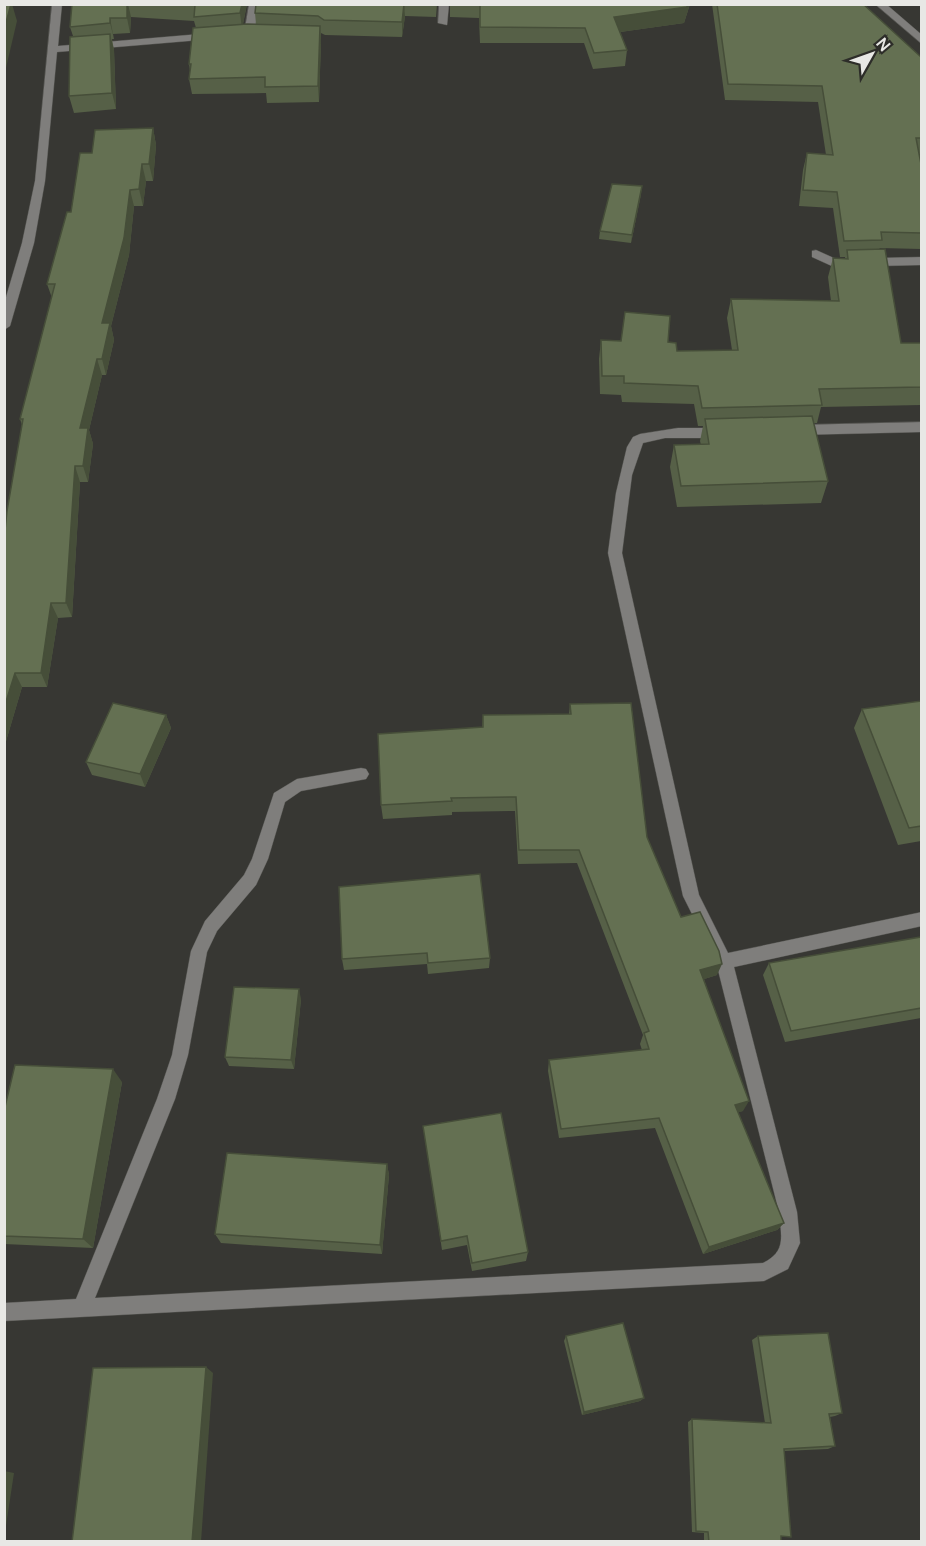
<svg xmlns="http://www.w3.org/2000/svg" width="926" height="1546" font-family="Manrope,sans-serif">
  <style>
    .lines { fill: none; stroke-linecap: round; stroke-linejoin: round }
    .minor-casing { stroke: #53534f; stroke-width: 1 }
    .minor { fill: #7f7e7c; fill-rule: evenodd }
    .wall { fill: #566047 }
    .shaded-wall { fill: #464e39 }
    .building { fill: #647052; stroke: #464e39; stroke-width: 1.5 }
  </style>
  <rect width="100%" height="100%" fill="#373733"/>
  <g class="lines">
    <g class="minor-casing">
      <g id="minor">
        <path d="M52,4H62L58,46L212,33L217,36L212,39L57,52L45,181L34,243L10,326L4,330V304L22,243L35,181Z"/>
        <path d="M249,4H259L254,34L249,37L244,34Z"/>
        <path d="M439,4H449L447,25L438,23Z"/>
        <path d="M875,4H886L922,35V44Z"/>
        <path d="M816,250L836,259L922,257V265L834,267L812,257V251Z"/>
        <path d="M922,422V432L796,435L790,430L796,425Z"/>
        <path d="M678,428H721L727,433L721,438H665L643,443L632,475L622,553L699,895L728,953L922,912V926L734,967L797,1212L800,1243L788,1269L764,1281L4,1321V1303L76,1299L157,1099L172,1055L191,951L205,921L244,875L252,859L274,793L297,779L361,768L366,769L369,774L366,779L301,791L285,802L268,859L256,885L217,931L207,952L188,1055L175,1099L95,1298L763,1263C787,1251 781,1236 779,1212L716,962L683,896L608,553L616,493L627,447L633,437L640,434Z"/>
      </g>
    </g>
    <use href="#minor" class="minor"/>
  </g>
  <g class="wall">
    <path d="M64,4H247L243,24H256L255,13L256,4H437L436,17L405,16L402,37L325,35L321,33V41L319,102L267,103L266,93L192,94L189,79L190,71L189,64L196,28L194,21L131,17L130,33L113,34L114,39H112L114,50L116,109L74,113L69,96L73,36L70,27L72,6H64Z"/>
    <path d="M450,4H690L684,23L620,32L627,50L625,66L593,69L584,43H480L479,18L450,17Z"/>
    <path d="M712,4H863L921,57V154H919L921,164V249L880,248L879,249L901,343H921V405L821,407L817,423H813L828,481L821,503L677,507L670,467L674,445H701L700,441L703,426H698L694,404L622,402L621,395L600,394L599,359L601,340L668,342L677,351L732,350L727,318L731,299L831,301L828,277L833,258L845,259V257H840L833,208L799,206L803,170L807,153L826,155L818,102L725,100Z"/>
    <path d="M153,128L156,145L153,181H146L143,206H134L129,255L111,326L114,340L106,375H102L89,430L93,444L88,482H80L72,617L58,618L47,687H22L4,748L22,425L20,419L52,298L47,284L92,153Z"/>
    <path d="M641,194L631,243L599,239L600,231Z"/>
    <path d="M921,701V841L898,845L854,728L862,709Z"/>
    <path d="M570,704L647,837L681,917L717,975L704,979L743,1111L738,1112L784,1223L777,1230L703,1254L655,1128L559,1138L548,1071L549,1060L642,1050L640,1044L643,1035L577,863L518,864L515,811L452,812V815L383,819L381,805L482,727L483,715L569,714Z"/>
    <path d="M166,715L171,728L145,787L92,775L86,762Z"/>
    <path d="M339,887L490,958L489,968L428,974L427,964L344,970L342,959Z"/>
    <path d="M921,937V1018L785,1042L763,975L769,963Z"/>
    <path d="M301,999L294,1069L229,1066L225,1057Z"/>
    <path d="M122,1082L93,1248L4,1244V1111Z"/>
    <path d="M423,1126L528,1252L526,1261L472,1271L467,1245L442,1250Z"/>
    <path d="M387,1164L389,1175L382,1254L221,1243L215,1234Z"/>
    <path d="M566,1336L644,1398L640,1401L582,1415L564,1341Z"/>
    <path d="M758,1336L842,1413L835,1416L830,1417L835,1446L828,1449L784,1451L791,1537H781V1542H704V1533L692,1532L688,1422L692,1419L765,1423L752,1340Z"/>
  </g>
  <g class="shaded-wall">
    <path d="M11,4H12L17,21L5,72L4,30Z"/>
    <path d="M127,4H128L131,17L130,33L127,18Z"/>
    <path d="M242,4H247L242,29L240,13Z"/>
    <path d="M404,4L405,16L402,37V22Z"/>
    <path d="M687,4H690L684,23L613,33L614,17Z"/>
    <path d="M110,18L113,34L114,39L110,23Z"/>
    <path d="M320,26L321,41L319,102L318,86Z"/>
    <path d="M110,34L114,50L116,109L112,93Z"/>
    <path d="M153,128L156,145L153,181L149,164Z"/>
    <path d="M142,164L146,181L143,206L139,189Z"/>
    <path d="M642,186L641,194L631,243L632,235Z"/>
    <path d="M130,190L134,206L129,255L111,326L114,340L106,375L102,359V323Z"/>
    <path d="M97,359L102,375L89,430L93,444L88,482L83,466L80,428Z"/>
    <path d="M75,466L80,482L72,617L66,603Z"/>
    <path d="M51,603L58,618L47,687L41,673Z"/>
    <path d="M15,673L22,687L4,748V708Z"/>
    <path d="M166,715L171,728L145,787L140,774Z"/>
    <path d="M722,964L717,975L695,982L700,970Z"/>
    <path d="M299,989L301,999L294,1069L291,1060Z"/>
    <path d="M113,1069L122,1082L93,1248L83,1239Z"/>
    <path d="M749,1101L743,1111L730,1115L735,1105Z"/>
    <path d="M387,1164L389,1175L382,1254L380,1245Z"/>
    <path d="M784,1223L777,1230L703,1254L709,1247Z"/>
    <path d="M206,1367L213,1373L201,1542H192Z"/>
    <path d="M644,1398L640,1401L582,1415L584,1412Z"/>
    <path d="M4,1471L14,1473L4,1539Z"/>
  </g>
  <g class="building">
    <path d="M4,4H11L4,30Z"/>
    <path d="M72,4H127V18H110V23L70,27Z"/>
    <path d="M186,4H242L240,13L194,17L195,5Z"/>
    <path d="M256,4H404L402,22L324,20L318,16L255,13Z"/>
    <path d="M480,4H687V7L614,17L627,50L594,53L585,28L480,27Z"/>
    <path d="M717,4H863L921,57V138H916L921,164V233L881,232L882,240L844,241L837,192L803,190L807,153L833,155L822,86L728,84Z"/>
    <path d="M247,24L320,26L318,86L265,87V77L189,79L191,64H189L193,28Z"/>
    <path d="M110,34L112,93L69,96L70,37Z"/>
    <path d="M153,128L149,164H142L139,189L130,190L124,238L102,323H110L102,359H97L80,428H88L83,466H75L66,603H51L41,673H15L4,708V540L7,511L23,419H20L55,284H47L67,212H71L80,153H92L95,130Z"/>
    <path d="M612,184L642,186L632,235L600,231Z"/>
    <path d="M885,249L901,343H921V387L819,389L822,405L702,408L698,386L624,383V376H602L601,340L621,341L625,312L670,316L668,342L676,343L677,351L738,350L731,299L839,301L833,258L848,259L847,250Z"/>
    <path d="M812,416L828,481L681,486L674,445L709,444L705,419Z"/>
    <path d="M921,701V826L909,828L862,709Z"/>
    <path d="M113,703L166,715L140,774L86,762Z"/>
    <path d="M631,703L647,837L681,917L700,912L719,951L722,964L700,970L749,1101L735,1105L784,1223L709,1247L659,1118L561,1129L549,1060L649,1049L644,1033L649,1031L579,850H519L516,797L451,798L452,801L381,805L378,734L483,727V715L571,714L570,704Z"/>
    <path d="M480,874L490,958L428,963L427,953L342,959L339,887Z"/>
    <path d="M921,937V1008L791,1031L769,963Z"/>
    <path d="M234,987L299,989L291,1060L225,1057Z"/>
    <path d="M15,1065L113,1069L83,1239L4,1236V1111Z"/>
    <path d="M501,1113L528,1252L472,1263L467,1236L441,1241L423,1126Z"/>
    <path d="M227,1153L387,1164L380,1245L215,1234Z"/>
    <path d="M623,1323L644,1398L584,1412L566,1336Z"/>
    <path d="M828,1333L842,1413L829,1414L835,1446L784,1449L791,1537L781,1536V1542H709L708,1532L696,1531L692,1419L771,1423L758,1336Z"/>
    <path d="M206,1367L192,1542H72L93,1368Z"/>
  </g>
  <rect width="926" height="1546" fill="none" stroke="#e8e8e5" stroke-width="12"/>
  <g transform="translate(872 54) rotate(50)" stroke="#2d2d29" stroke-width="4.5" paint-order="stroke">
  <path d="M0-4.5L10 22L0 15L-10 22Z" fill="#e8e8e5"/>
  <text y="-9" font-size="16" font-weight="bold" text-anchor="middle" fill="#e8e8e5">N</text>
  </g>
</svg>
